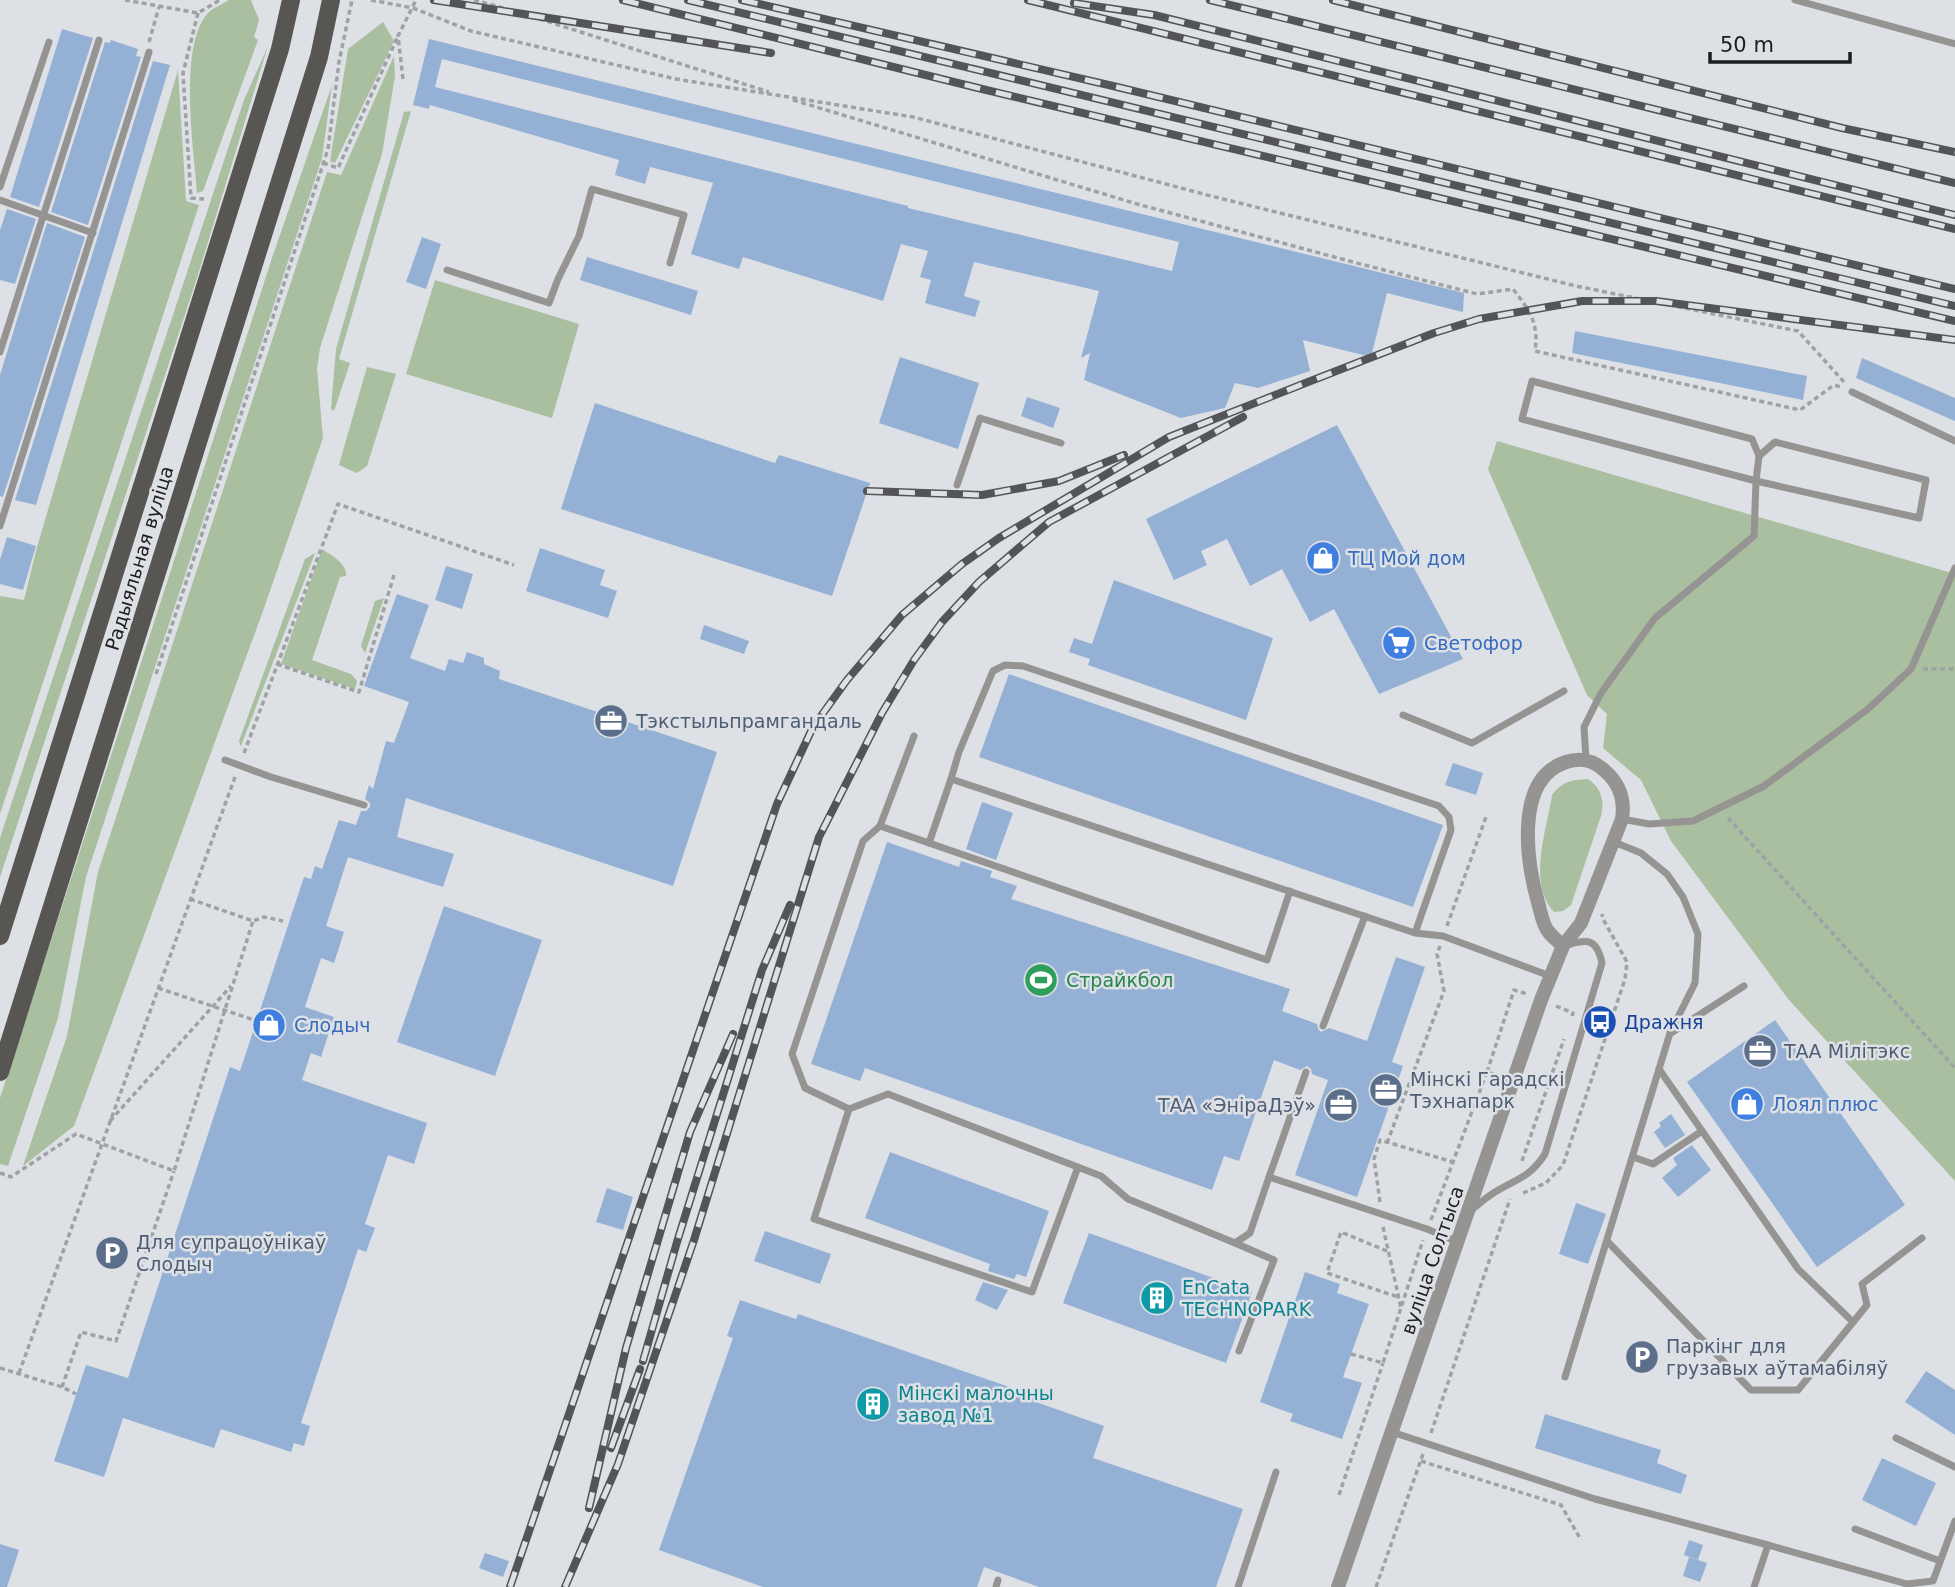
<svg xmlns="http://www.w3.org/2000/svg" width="1955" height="1587" font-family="'DejaVu Sans',sans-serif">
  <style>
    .green { fill: #aabea0 }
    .building { fill: #95b0d5; fill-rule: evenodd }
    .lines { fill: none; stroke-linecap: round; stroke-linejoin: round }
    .path { stroke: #9fa2a5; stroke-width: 3.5; stroke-dasharray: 5 3.5; stroke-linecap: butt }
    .lane { stroke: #959492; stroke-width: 7 }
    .street { stroke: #959492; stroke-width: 14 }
    .primary { stroke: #585653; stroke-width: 18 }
    .rail-casing { stroke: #535456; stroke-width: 8 }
    .rail { stroke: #dde0e4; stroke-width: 5; stroke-dasharray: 16; stroke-linecap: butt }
    .labels { text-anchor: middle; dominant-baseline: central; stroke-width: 5; stroke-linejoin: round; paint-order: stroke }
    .street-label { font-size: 19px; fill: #1c1d1e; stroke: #dde0e4 }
    .shop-label { font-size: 19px; fill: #366cbe; stroke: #dde0e4; text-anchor: start }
    .service-label { font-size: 19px; fill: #4e5e75; stroke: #dde0e4; text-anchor: start }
    .leisure-label { font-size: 19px; fill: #27864d; stroke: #dde0e4; text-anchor: start }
    .transit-label { font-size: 19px; fill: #164399; stroke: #dde0e4; text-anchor: start }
    .culture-label { font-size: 19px; fill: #0d838f; stroke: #dde0e4; text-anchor: start }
  </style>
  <rect width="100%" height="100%" fill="#dde0e4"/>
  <g class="green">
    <path d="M229,0H251L259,20L254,37L258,40L203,191L197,193C194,150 177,42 210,11C215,7 223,4 229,0Z"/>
    <path d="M383,22L394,41L335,163L330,161L348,49Z"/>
    <path d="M268,46L197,278L0,877V838L244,100Z"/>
    <path d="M394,56L395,76L382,154L320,348L317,369L323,438L263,611L74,1126L23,1166L67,1036L98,872L327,172L341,175Z"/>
    <path d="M178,70L186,201L199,205L0,814V596L24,600L37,547Z"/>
    <path d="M332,85L322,158L86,877L58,1018L8,1166L0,1164V1098L273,255Z"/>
    <path d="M411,111L339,359L350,363L334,411L331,409L336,349L404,112Z"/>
    <path d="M435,280L579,324L552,418L406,374Z"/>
    <path d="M367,367L396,374L367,466L357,473L339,465Z"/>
    <path d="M1497,441L1955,574V1181L1789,1000L1671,841L1641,780L1603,748L1607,714L1587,695L1488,469Z"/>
    <path d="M322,549C332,556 347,563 346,576L340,577L312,660L351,674L357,681L355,689L281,664Z"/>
    <path d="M315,553L241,746V747L239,741L305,559Z"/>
    <path d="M384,598L365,653L361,646L375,601Z"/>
    <path d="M1588,779C1601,788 1605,800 1601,816L1571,905L1563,911L1554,912C1527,882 1547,830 1552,795C1563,781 1571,780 1588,779Z"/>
  </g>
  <g class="building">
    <path d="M62,29L93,38L39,207L10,197Z"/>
    <path d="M429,39L1464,293L1463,312L1387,293L1371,357L1303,340L1310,371L1258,388L1235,383L1225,408L1181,418L1084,380L1090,353L1081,358L1099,291L974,262L964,296L980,301L975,317L925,303L931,280L920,277L928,251L901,244L883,301L743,257L739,269L691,254L713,183L650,167L645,184L615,175L619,160L430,105L429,109L413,105ZM442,59L1179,242L1172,271L908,208V206L435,87Z"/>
    <path d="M111,40L138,49L136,56L141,57L88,225L51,212L105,42L110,43Z"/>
    <path d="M153,61L170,65L36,505L15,500Z"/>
    <path d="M7,209L36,219L15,284L0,280V230Z"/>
    <path d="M47,223L85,237L3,497L0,496V375Z"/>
    <path d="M422,237L441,244L426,289L406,282Z"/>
    <path d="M587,257L698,291L691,315L580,280Z"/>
    <path d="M1575,331L1807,376L1803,400L1572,353Z"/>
    <path d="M900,357L979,383L958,449L879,423Z"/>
    <path d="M1862,358L1955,398V421L1856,378Z"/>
    <path d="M1027,397L1060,408L1053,428L1021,416Z"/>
    <path d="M595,403L775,463L779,455L870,483L832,596L561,509Z"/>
    <path d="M1337,425L1463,659L1379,694L1334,609L1310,622L1282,569L1250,586L1227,539L1201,551L1207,565L1174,580L1146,519Z"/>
    <path d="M7,537L36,546L23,590L0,584V560Z"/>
    <path d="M540,548L605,570L600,585L617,591L608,618L526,591Z"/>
    <path d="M446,566L473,574L462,609L435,600Z"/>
    <path d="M1114,580L1273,638L1246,720L1088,665L1090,659L1069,652L1074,638L1092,644Z"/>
    <path d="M397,594L429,605L410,658L445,671L449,659L463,663L467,652L484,658V664L500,671L499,679L717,752L673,886L406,798L397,837L454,854L443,887L348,857L326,926L344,932L334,963L321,958L305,1007L334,1017L321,1057L311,1053L302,1080L427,1123L414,1164L388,1155L365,1224L375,1228L366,1252L358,1249L301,1423L310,1426L304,1446L294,1443L291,1452L221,1429L214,1448L123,1418L104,1477L54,1461L86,1365L128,1378L230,1067L240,1071L304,877L311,879L315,866L322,869L339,820L356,825L361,811H366L370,807V803L365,799L369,785L373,789L386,741L394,743L409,702L364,686Z"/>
    <path d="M704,625L749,641L744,654L700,639Z"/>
    <path d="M1009,674L1443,825L1413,907L979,757Z"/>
    <path d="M1453,763L1483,773L1476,795L1445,785Z"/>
    <path d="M982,802L1013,813L996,860L966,849Z"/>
    <path d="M887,842L959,867L961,861L992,871L990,877L1017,886L1011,899L1290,989L1282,1011L1317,1024L1318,1029L1321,1032L1329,1028L1367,1041L1396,957L1425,967L1392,1062L1403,1066L1357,1197L1295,1175L1328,1080L1312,1074L1311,1069L1307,1066L1300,1070L1274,1060L1239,1161L1224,1156L1212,1190L865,1068L860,1081L811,1064Z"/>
    <path d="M444,906L542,940L495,1076L397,1042Z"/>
    <path d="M1775,1020L1905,1205L1817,1267L1687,1082Z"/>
    <path d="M1671,1114L1685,1135L1665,1148L1654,1132L1661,1126L1659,1123Z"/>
    <path d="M1692,1145L1711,1170L1678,1197L1662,1178L1677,1165L1673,1158Z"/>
    <path d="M890,1152L1049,1211L1026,1277L1017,1274L1014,1279L988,1271L990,1264L865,1218Z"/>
    <path d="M607,1188L633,1197L623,1230L596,1222Z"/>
    <path d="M1576,1203L1606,1214L1588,1264L1559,1254Z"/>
    <path d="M765,1231L831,1254L820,1284L754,1261Z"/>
    <path d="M1089,1233L1252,1292L1226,1363L1063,1303Z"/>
    <path d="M1305,1272L1340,1284L1337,1293L1369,1304L1343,1377L1362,1383L1342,1439L1290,1421L1293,1414L1260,1402Z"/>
    <path d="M983,1282L1008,1290L997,1310L975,1300Z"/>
    <path d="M740,1300L796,1319L798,1314L1038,1397L1036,1402L1104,1426L1093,1458L1243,1509L1216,1587H1039L984,1567L977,1587H763L659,1550L733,1338L727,1336Z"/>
    <path d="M1926,1371L1955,1390V1435L1905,1402Z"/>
    <path d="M1545,1414L1661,1450L1657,1463L1687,1475L1681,1494L1535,1448Z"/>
    <path d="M1882,1458L1936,1483L1916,1526L1862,1500Z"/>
    <path d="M1689,1540L1703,1545L1698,1560L1684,1555Z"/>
    <path d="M0,1544L19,1550L7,1587H0Z"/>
    <path d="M485,1553L509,1561L503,1577L479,1568Z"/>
    <path d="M1689,1557L1707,1563L1700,1582L1683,1576Z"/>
  </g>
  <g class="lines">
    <g class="path">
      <path d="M125,0L198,13L220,0"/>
      <path d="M371,0L413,8L471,31L676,79L913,117L1211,196L1576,286L1798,331L1844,382"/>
      <path d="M474,0L521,13L769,92"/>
      <path d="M198,13L183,73L191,198L204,199"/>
      <path d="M149,42L159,7"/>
      <path d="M403,79L398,36L416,0"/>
      <path d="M793,100L1137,204L1353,262L1477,294L1513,289C1530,311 1539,323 1535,351L1800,410L1834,385L1841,387"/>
      <path d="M323,163L338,168L398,36"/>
      <path d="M277,664L359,692L394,575"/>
      <path d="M1923,669H1955"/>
      <path d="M156,674L328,149L339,62L352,0"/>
      <path d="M244,753L338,504L514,565"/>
      <path d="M1728,818L1955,1068"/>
      <path d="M190,899L253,921L264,917L283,921"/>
      <path d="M1447,926L1487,814"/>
      <path d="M158,988L257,1021"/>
      <path d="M1556,1006L1573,1013L1572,1016"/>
      <path d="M1487,1072L1514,990L1527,994"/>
      <path d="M110,1121L231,986"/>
      <path d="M1387,1143L1444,991L1437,954L1440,946"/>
      <path d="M1522,1161L1564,1039"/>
      <path d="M0,1173L11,1177L76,1134L174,1171L253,921"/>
      <path d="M1523,1193L1546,1183L1563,1165L1625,979L1627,962L1603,919L1602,914"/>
      <path d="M1380,1202L1374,1159L1380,1140L1453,1162"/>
      <path d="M1431,1220L1487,1072L1499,1076"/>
      <path d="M1383,1227L1401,1308"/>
      <path d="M1387,1251L1341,1232L1327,1273L1398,1297"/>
      <path d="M1351,1354L1383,1363L1423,1240"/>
      <path d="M0,1368L62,1387L76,1394"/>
      <path d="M19,1373L235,777"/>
      <path d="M62,1387L81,1332L116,1341L174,1171"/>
      <path d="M1431,1433L1510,1199"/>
      <path d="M1421,1461L1561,1505L1581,1540"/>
      <path d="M1339,1495L1383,1363"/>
      <path d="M1376,1587L1423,1454"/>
    </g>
    <g class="lane">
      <path d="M1795,0L1955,44"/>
      <path d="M0,187L49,42"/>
      <path d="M0,200L93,233"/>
      <path d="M447,270L549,303L558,279L579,236L592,189L684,215L670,263"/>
      <path d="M0,352L99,40"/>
      <path d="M1852,392L1955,441"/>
      <path d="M1775,442L1926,480L1919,518L1756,481L1759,456Z"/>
      <path d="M957,485L980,418L1061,443"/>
      <path d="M0,526L149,52"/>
      <path d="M1403,715L1472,743L1564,691"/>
      <path d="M1586,759L1584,727L1601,693L1655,618L1754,536L1756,481L1522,419L1532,381L1752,439L1759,456"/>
      <path d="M225,760L271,777L364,805"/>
      <path d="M951,779L929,843L880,826L863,841L792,1054L805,1088L849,1109L888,1094L1101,1176L1128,1199L1235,1243L1250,1233L1269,1177L1427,1229L1458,1242"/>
      <path d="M1622,819L1649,824L1693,821L1764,786L1868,709L1911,669L1955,568"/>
      <path d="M880,826L914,736"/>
      <path d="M929,843L1267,960L1290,891"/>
      <path d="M1415,933L1451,830L1449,817L1439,806L1023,666L1005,665L993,671L959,752L951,779L1415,933L1443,936L1550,976"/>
      <path d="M1323,1026L1365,916"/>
      <path d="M1671,1033L1744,986"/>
      <path d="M1659,1069L1798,1269L1853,1322"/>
      <path d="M849,1109L814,1219L1032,1292L1078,1167"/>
      <path d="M1633,1157L1653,1164L1702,1131"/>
      <path d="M1269,1177L1306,1072"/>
      <path d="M1470,1211C1477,1206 1484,1199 1492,1194C1515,1179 1529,1179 1545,1154L1602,963C1597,940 1589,938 1568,945"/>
      <path d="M1607,1241L1751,1390H1798L1867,1305L1862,1284L1922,1238"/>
      <path d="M1235,1243L1274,1260L1239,1351"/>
      <path d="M1565,1377L1670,1033L1695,983L1698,934L1683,897L1667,874L1641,853L1614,842"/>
      <path d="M1392,1432L1595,1499L1768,1545L1754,1587"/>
      <path d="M1896,1438L1955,1467"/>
      <path d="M1855,1529L1940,1561"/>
      <path d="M1768,1545L1907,1584L1933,1581L1955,1521"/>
      <path d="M996,1587L998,1580"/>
      <path d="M1238,1587L1276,1472"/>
    </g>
    <path class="street" d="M1338,1587L1541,1000L1563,946L1581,923L1622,819C1625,800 1620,784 1605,771C1593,760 1581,757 1566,762C1513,779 1527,865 1539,906C1541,914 1543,925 1548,931C1552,937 1558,941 1563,946"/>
    <g class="primary">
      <path d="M0,936L280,49L291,0"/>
      <path d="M0,1072L319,57L331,0"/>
    </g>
    <g class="rail-casing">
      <g id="rail">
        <path d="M434,0L771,53"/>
        <path d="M623,0L978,88L1955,321"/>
        <path d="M688,0L1955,306"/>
        <path d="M742,0L1113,86L1955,289"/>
        <path d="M1028,0L1955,229"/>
        <path d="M1210,0L1955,183"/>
        <path d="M1333,0L1842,128L1955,152"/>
        <path d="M1074,3L1154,15L1955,215"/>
        <path d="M867,491L982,495L1059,481L1124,455"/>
        <path d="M643,1361L677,1242L762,970L790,905"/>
        <path d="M611,1448L640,1369"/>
        <path d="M589,1508L626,1348L690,1132L733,1034"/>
        <path d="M510,1587L777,804L813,727L847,680L902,615L962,564L999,538L1169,437L1308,382L1434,333L1479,319L1582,301H1656L1955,340"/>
        <path d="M565,1587L618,1464L694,1240L819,837L882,713L914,660L942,622L979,582L1049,522L1243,417"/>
      </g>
    </g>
    <use href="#rail" class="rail"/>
  </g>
  <defs>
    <g id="shop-disc" transform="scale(1.75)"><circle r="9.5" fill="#3f7fe0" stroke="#dde0e4"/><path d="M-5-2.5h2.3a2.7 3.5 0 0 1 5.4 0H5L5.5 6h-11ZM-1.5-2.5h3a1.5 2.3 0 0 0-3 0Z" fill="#fff"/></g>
    <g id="supermarket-disc" transform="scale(1.75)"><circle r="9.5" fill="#3f7fe0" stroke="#dde0e4"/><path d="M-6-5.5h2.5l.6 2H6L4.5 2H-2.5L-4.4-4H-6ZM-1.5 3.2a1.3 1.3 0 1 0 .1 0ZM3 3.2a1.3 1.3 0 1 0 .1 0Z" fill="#fff"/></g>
    <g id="office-disc" transform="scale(1.75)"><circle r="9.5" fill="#5c6f8a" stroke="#dde0e4"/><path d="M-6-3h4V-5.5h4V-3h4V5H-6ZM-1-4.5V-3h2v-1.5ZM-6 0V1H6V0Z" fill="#fff"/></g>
    <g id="stadium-disc" transform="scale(1.75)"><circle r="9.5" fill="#2e9e5b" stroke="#dde0e4"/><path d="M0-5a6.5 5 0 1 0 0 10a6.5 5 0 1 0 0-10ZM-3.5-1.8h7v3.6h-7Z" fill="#fff"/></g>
    <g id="bus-disc" transform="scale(1.75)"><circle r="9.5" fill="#1a4fb4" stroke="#dde0e4"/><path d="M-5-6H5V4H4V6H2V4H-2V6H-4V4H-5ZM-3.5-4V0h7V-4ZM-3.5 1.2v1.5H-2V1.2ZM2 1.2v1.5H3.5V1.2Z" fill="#fff"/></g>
    <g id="parking-disc" transform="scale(1.75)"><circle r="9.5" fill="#5c6f8a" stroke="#dde0e4"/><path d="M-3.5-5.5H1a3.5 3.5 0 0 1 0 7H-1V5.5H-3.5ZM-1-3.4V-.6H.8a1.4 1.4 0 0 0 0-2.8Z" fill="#fff"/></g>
    <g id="building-disc" transform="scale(1.75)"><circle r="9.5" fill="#0f9aa8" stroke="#dde0e4"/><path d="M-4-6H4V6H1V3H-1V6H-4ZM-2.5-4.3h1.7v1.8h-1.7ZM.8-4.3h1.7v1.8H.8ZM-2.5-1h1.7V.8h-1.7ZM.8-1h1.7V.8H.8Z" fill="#fff"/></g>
  </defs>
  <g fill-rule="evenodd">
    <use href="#shop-disc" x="1323" y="558"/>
    <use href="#supermarket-disc" x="1399" y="643"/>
    <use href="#office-disc" x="611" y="721"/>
    <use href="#stadium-disc" x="1041" y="980"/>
    <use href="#bus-disc" x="1600" y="1022"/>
    <use href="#shop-disc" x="269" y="1025"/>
    <use href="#office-disc" x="1760" y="1051"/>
    <use href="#office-disc" x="1386" y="1090"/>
    <use href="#shop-disc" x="1747" y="1104"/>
    <use href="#office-disc" x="1341" y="1105"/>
    <use href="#parking-disc" x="112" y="1253"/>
    <use href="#building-disc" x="1157" y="1298"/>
    <use href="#parking-disc" x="1642" y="1357"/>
    <use href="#building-disc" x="873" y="1404"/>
  </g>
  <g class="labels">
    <g class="street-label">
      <text transform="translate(139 558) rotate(-73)">Радыяльная вуліца</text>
      <text transform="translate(1432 1260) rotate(-71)">вуліца Солтыса</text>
    </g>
    <g class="shop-label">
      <text x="1348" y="558">ТЦ Мой дом</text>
      <text x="1424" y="643">Светофор</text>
      <text x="294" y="1025">Слодыч</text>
      <text x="1772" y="1104">Лоял плюс</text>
    </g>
    <g class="service-label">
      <text x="636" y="721">Тэкстыльпрамгандаль</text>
      <text x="1784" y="1051">ТАА Мілітэкс</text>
      <text x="1410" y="1079">Мінскі Гарадскі<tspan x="1410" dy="22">Тэхнапарк</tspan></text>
      <text x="1316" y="1105" text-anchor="end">ТАА «ЭніраДэў»</text>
      <text x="136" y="1242">Для супрацоўнікаў<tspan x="136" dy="22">Слодыч</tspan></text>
      <text x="1666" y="1346">Паркінг для<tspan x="1666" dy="22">грузавых аўтамабіляў</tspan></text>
    </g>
    <g class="leisure-label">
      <text x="1066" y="980">Страйкбол</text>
    </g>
    <g class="transit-label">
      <text x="1624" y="1022">Дражня</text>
    </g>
    <g class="culture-label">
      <text x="1182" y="1287">EnCata<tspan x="1182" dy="22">TECHNOPARK</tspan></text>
      <text x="898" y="1393">Мінскі малочны<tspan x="898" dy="22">завод №1</tspan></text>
    </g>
  </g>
  <path d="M1710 52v10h140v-10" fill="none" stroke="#1c1d1e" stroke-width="3.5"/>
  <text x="1720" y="52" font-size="21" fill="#1c1d1e" stroke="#dde0e4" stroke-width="5" paint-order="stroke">50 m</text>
</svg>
